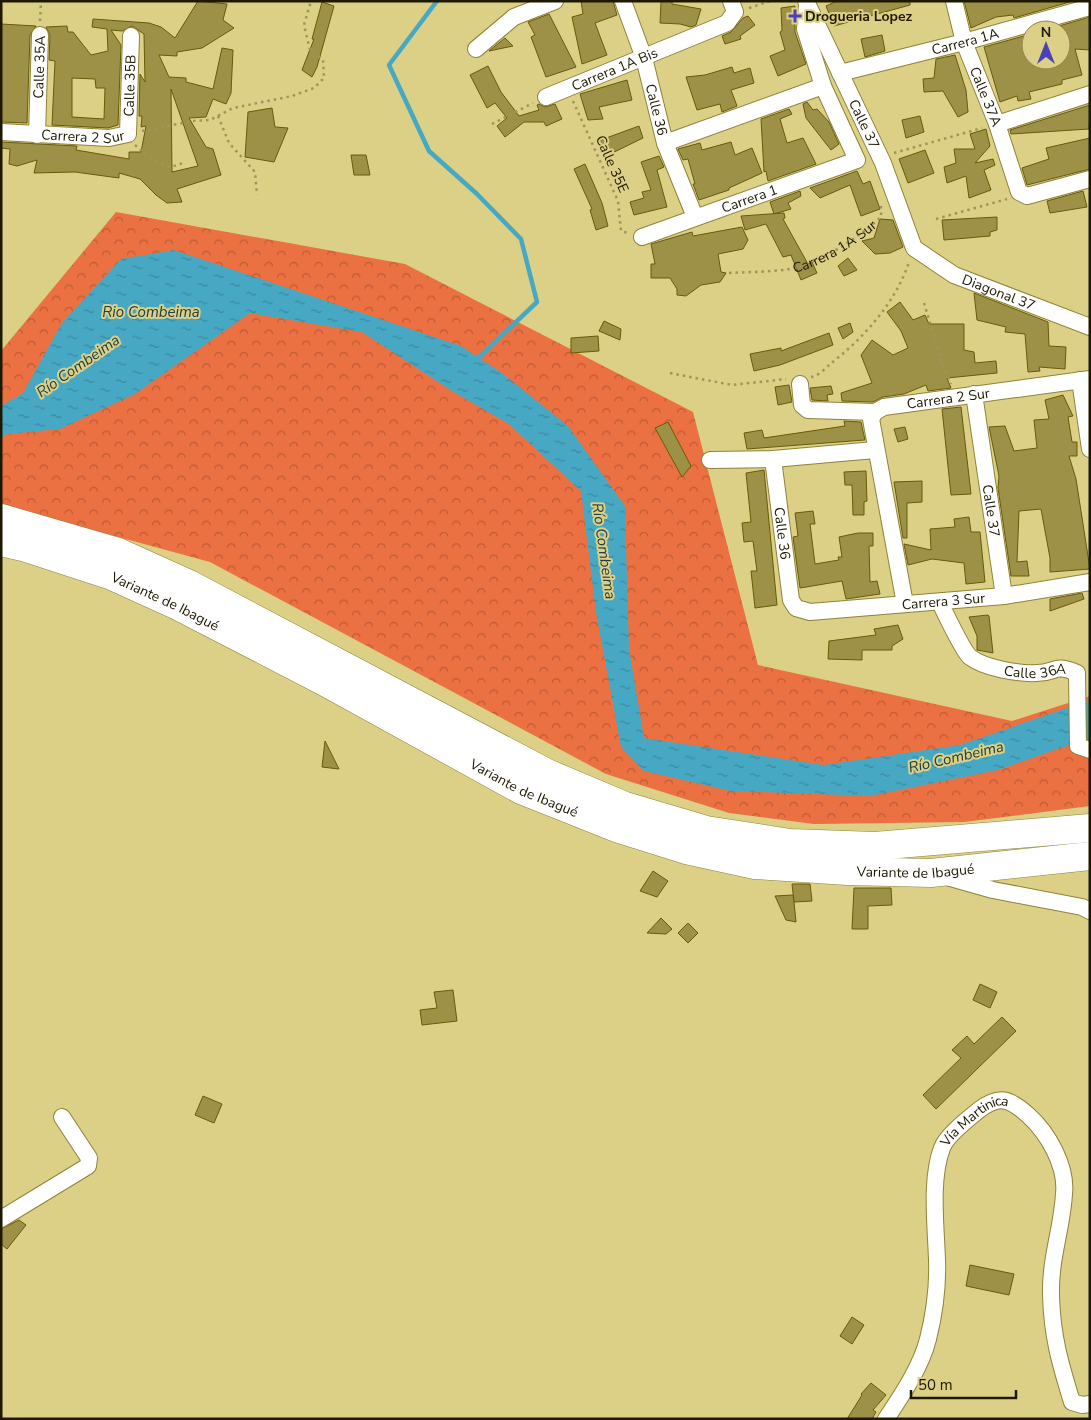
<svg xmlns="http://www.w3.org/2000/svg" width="1091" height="1420" font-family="'Nunito Sans',sans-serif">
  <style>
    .forest { fill: url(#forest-crowns) }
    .water { fill: url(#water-ripples) }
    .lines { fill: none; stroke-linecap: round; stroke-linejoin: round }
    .stream { stroke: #47a8c4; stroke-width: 4.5 }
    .building { fill: #9d9148; stroke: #675b06; fill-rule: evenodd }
    .street-casing { stroke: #8e8339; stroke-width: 18 }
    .highway-casing { stroke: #8e8339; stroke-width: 29 }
    .path { stroke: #9e955b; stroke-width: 2.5; stroke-dasharray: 2.5 4; stroke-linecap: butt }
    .street { stroke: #fff; stroke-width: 16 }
    .highway { stroke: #fff; stroke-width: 28 }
    .poi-dot { fill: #4b41b8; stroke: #dbd085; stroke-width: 2 }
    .labels { text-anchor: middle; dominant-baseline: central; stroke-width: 4; stroke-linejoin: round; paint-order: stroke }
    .poi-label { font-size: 14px; font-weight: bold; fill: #1d1800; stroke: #dbd085; text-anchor: start }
    .street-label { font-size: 14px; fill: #1d1800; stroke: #dbd085 }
    .water-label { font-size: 15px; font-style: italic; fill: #203d46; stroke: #dbd085 }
  </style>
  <defs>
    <pattern id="forest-crowns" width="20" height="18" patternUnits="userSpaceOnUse" patternTransform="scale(1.25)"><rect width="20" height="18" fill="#eb7042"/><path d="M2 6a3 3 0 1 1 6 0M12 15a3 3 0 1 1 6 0" fill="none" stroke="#be5b35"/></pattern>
    <pattern id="water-ripples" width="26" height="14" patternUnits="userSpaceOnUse" patternTransform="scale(1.25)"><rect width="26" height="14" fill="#47a8c4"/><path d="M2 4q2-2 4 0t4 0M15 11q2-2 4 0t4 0" fill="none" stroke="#3b889d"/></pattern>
  </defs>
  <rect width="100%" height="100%" fill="#dbd085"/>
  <path class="forest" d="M116,212L405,264L693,412L758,665L1012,721L1090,696V806L964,822L814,824L729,813L606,774L210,562L1,505V351Z"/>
  <path class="water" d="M174,250L461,346L502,373L568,426L625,506L629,649L644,738L824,765L960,745L1090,700V741L1063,747L998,770L870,796L731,791L644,771L621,747L596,612L581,491L509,424L452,391L362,332L250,313L135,394L60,429L7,434L1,438V406L23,393L62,323L121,259Z"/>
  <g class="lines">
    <path class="stream" d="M437,1L389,65L429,151L477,194L521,239L537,302L476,360"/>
  </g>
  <g class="building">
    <path d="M198,1L227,4L223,20L234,28L202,48L177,52V56L159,55L169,77L186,78V82L213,89L222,48L233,50L231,93L226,104L213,99L206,117L189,118L206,147L213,149L221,175L177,189L182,202L167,203L156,195L140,179L119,173V178L75,172L34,173L37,160L17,166L9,164L10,149L1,148V142L77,146L76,150L129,159V152H141L146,126L141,127L142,116H139L140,74L145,82L144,34L132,26L122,31L111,30L121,45L118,125L108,128L52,125L55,61L49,60L50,35L46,27L67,26L68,32H73L91,55L108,51L107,29L92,27L93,19L149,23L161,27L175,38ZM72,78L95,79L96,88H105L104,119L72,117ZM171,89L198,166L172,172Z"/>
    <path d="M581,1H613L617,15L595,23L607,55L582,64L572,17L583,14Z"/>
    <path d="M661,1H672V4L701,9L696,25L691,27L680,24L660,23Z"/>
    <path d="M837,1H910V5L834,26L826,6Z"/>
    <path d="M964,1H1073L1014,18L1013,15L996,17L971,28Z"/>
    <path d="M322,2L334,6L317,67L312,77L302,70L314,39H312Z"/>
    <path d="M795,6V32L806,64L778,76L770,56L785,50L780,32L782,31L781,8Z"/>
    <path d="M549,14L576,67L546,77L531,37L535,35L528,22Z"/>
    <path d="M748,16L755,25L740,36L741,39L725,44L722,36L731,32L743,18Z"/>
    <path d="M1090,17V50L1075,49L1082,75L1062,80V84L1029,92L1031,99L1018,101L1017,96L1000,102L984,47L1031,34V60H1061V30H1045Z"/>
    <path d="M1,24L36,26L30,35L27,123L1,122Z"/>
    <path d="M882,35L885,51L865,57L861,39Z"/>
    <path d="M505,38L513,46L489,51Z"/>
    <path d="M955,55L966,90L968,112L958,117L943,91L924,92L923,79L934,78L936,59Z"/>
    <path d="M488,66L501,92L519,116L539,110L537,105L539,104L545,107L555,104L562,119L546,126L544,122H524L505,137L497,126L507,118L495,103L487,108L470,75Z"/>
    <path d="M732,67L734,73L750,68L754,83L731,90L737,106L722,112L720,104L697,110L686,77L705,75Z"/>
    <path d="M627,80L632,100L599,107L603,119L588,120L580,94Z"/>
    <path d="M807,102L813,110L817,109L829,122L839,144L831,150L806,118L803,104Z"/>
    <path d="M1090,105L1089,129L1011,134L1010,130Z"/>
    <path d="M272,108L275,127L288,128L274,162L245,157L248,112Z"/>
    <path d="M789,109L792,114L780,119L787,143L803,138L816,164L768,181L766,171L764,172L761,119Z"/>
    <path d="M920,116L924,132L906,138L902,120Z"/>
    <path d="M639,126L643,138L604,157L598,141Z"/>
    <path d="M986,129L990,146L975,163L993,159L995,165L984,170L991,190L969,198L966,176L947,183L944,167L956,163L954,149H975L970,134Z"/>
    <path d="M1090,138V169L1027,185L1022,168L1049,159L1046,148Z"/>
    <path d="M731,142L735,155L752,148L762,173L729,188V190L699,200L693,184H695L688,159L683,160L678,149L700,143L702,150Z"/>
    <path d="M925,150L934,173L908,183L899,159Z"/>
    <path d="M351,155H366L370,175H354Z"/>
    <path d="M659,156L664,167L657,170L667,207L634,215L630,202L644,198L642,192L651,190L641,162Z"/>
    <path d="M585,164L602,203L608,226L596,230L590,210L592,209L574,169Z"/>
    <path d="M857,171L863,184L870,181L880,209L861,216L850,185L820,198L810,188Z"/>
    <path d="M800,191L801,196L788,203L791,209L774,214L770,202Z"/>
    <path d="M1083,191L1087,207L1050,213L1047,201Z"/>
    <path d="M784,213L785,218L783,219L808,264L812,262L817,273L801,280L791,255L783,257L766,224L745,230L741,216Z"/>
    <path d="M997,217V230L990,232V236L944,240L942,220Z"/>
    <path d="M880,219L893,220L903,247L890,253L875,254L862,241L874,238Z"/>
    <path d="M742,227L748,240L743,249L718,254L721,272L726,273L720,282L701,285L686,296L677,295V289L670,278H651V264H655L651,244L692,232L693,236Z"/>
    <path d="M848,258L857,270L844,276L838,266Z"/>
    <path d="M974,293L1048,322L1049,346L1066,347L1065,369L1039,367L1040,371L1028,372L1025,334L1005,332L1006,327L977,320Z"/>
    <path d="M900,302L913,320L925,315L929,324H964V350L974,352L975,363L996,361L997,373L947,378L951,388L928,391L926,385L904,394L883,397L873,402L842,401L841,393L872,383L861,355L872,340L893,355L908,348L901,331L887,312Z"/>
    <path d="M604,321L621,329L620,340L599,331Z"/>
    <path d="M850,323L853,332L843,339L838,328Z"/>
    <path d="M829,333L833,345L780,365L754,371L750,354L781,348V351Z"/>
    <path d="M598,336L599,351L571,353V338Z"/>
    <path d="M789,385L792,402L778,405L775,387Z"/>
    <path d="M831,386L833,394L827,395L828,401L812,400L810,388Z"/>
    <path d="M1063,395L1073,416L1068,417L1072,442H1077V456H1069L1076,479L1090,569L1050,572V558L1041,509L1019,511L1017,562L1027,561L1029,576H1011L998,488L999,476L989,427L1005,426L1014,451L1037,448L1034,420L1049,419L1045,400Z"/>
    <path d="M961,407L971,494L951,495L942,409Z"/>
    <path d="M844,421L861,422L865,440L747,449L744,433L762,430L764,438L845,426Z"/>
    <path d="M668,422L691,466L682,477L655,428Z"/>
    <path d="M905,427L908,439L898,442L894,429Z"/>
    <path d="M764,470L777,605L755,608L751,571H757L753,541L744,542L742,523L751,522L746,473Z"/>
    <path d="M866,471L867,501L864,502V515H853L852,485H845L844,472Z"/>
    <path d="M922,481V502L907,503V538H903L894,482Z"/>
    <path d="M813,511L815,524H810L815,564L839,560L838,557H842L839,537L858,533H873V546H869L870,582L877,581L880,594L846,599L842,581L800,588L793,537L798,536L795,513Z"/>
    <path d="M969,517L971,532H980L985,582L966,584L964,563L932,559L908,565L904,544L931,550L930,529L955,527L954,519Z"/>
    <path d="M1082,593L1084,599L1050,611V599Z"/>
    <path d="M988,615L989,616L993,653L977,650V636L969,617Z"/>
    <path d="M898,625L903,639L892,646V650H862V660L828,659L829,641L876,635L874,629Z"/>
    <path d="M325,741L339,769L322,767Z"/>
    <path d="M653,871L668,881L657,897L640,891Z"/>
    <path d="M792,884H810L812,901L794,902Z"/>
    <path d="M854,888H891L892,905L868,906V929H852Z"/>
    <path d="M793,895L794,902L796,922L786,920L775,896Z"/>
    <path d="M661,918L672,929L666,934L647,933Z"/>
    <path d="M688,923L698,933L688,943L678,933Z"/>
    <path d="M980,984L997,992L990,1008L973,1000Z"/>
    <path d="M453,990L457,1021L422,1025L420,1010L437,1008L434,992Z"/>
    <path d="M1002,1017L1016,1031L936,1109L923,1095L961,1058L952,1050L967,1036L974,1044Z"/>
    <path d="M203,1096L222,1104L214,1123L195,1115Z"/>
    <path d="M19,1220L26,1225L7,1249L1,1244V1229Z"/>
    <path d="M970,1265L1014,1274L1009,1295L966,1286Z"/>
    <path d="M852,1317L864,1325L852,1344L840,1336Z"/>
    <path d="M871,1383L886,1395L873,1410L876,1412L872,1419H847L862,1395L861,1394Z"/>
  </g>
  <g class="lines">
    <g class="street-casing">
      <g id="street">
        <path id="s2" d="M623,1L644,58L665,143L695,217"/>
        <path id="s3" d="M806,1L883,163L914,248L954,275L1090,327"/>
        <path id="s4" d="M954,1L964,42L997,124L1019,192L1027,196L1090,179"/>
        <path d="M476,49L514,17L555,1"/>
        <path id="s5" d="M840,73L964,42L1090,7"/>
        <path id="s6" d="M546,97L727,23L735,12L731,1"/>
        <path d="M997,124L1090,94"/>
        <path id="s7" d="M1,132L109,138L128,134L131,36"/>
        <path id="s8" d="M37,135L40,35"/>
        <path d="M665,143L823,86"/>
        <path id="s9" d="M642,237L857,160L823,86L805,29L807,6"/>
        <path d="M1080,380L1090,449"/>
        <path id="s10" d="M800,384L802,405L808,410L875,412L884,407L1090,379"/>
        <path id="s11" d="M974,394L1004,596"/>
        <path d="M875,412L871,419L905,604"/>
        <path id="s12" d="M773,459L791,600L796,608L810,612L1004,596L1090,582"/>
        <path d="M710,460L773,459L875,450"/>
        <path id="s13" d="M940,603C946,614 962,650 970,657C984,668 1018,674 1037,673C1056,673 1054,663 1077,673L1078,746L1090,750"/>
        <path d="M947,877L993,890L1082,907L1090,911"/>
        <path d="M1,1219L88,1166L89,1158L62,1117"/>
        <path id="s14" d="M886,1419C902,1395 921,1367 928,1339C934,1315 938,1285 937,1260C936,1227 930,1179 942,1148C946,1136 969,1118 979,1110C999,1095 1009,1098 1028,1115C1048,1133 1067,1166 1064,1194C1062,1229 1050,1258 1051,1295C1052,1336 1060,1363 1072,1402L1082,1405L1090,1404"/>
      </g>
    </g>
    <g class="highway-casing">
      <g id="highway">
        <path d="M1,518L118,552L189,584L547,773L625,806L706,830L790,843L875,846L1090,828"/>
        <path id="s15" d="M1,542L23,547L112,576L178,606L325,682L521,790L619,829L686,850L755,865L848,871L931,873L1090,856"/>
      </g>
    </g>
    <g class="path">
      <path d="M749,8L770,1"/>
      <path d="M40,21L41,1"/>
      <path d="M573,101L618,201L621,231L628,233"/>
      <path d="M218,116L229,143L255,172L257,195"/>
      <path d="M492,124L533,103"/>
      <path d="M142,131L193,121L210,120L233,108L292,96L314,88L324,78L323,59L310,50L304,25L311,1"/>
      <path d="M135,145L154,161L171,167L183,163"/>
      <path d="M894,153L982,128"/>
      <path d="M936,219L1007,199"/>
      <path id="s1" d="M729,273C747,272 765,272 783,270C816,266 857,239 881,217V204"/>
      <path d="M924,303L941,359L951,384"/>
      <path d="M670,373L732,385L786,379"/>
      <path d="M811,377C818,376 825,369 830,364C863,339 896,302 909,262"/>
    </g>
    <use href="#street" class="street"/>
    <use href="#highway" class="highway"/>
  </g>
  <path class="poi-dot" d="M792.5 8.5h5v5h5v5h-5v5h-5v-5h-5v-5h5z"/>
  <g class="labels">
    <g class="poi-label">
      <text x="805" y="16">Drogueria Lopez</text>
    </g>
    <g class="street-label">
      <text stroke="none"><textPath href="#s5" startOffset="129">Carrera 1A</textPath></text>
      <text stroke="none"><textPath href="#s8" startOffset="68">Calle 35A</textPath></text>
      <text stroke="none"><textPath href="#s6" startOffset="74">Carrera 1A Bis</textPath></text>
      <text stroke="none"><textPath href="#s7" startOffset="176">Calle 35B</textPath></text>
      <text stroke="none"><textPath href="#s4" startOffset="101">Calle 37A</textPath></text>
      <text stroke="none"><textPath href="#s2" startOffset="114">Calle 36</textPath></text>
      <text stroke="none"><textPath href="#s3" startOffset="136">Calle 37</textPath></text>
      <text stroke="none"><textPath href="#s7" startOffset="82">Carrera 2 Sur</textPath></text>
      <text transform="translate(612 164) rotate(66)">Calle 35E</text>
      <text stroke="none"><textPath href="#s9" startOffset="114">Carrera 1</textPath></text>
      <text stroke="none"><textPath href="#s1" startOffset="111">Carrera 1A Sur</textPath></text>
      <text stroke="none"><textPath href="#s3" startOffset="366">Diagonal 37</textPath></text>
      <text stroke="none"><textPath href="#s10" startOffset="171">Carrera 2 Sur</textPath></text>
      <text stroke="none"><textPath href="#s11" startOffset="118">Calle 37</textPath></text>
      <text stroke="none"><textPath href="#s12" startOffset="75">Calle 36</textPath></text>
      <text stroke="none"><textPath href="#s12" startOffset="300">Carrera 3 Sur</textPath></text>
      <text stroke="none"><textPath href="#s15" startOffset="175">Variante de Ibagué</textPath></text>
      <text stroke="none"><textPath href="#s13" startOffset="130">Calle 36A</textPath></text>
      <text stroke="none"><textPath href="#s15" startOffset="580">Variante de Ibagué</textPath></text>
      <text stroke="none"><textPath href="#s15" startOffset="985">Variante de Ibagué</textPath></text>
      <text stroke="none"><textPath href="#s14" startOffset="328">Vía Martinica</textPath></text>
    </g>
    <g class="water-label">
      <text x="151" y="312">Rio Combeima</text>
      <text transform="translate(78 366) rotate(-35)">Río Combeima</text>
      <text transform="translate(604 551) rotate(82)">Río Combeima</text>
      <text transform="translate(956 757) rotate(-13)">Río Combeima</text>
    </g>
  </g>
  <rect width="1091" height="1420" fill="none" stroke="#1d1800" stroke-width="5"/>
  <g transform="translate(1046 45)"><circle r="24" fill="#dbd085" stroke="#8f8650"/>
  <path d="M0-4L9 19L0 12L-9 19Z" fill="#4b41b8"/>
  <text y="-8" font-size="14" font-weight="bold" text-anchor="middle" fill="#1d1800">N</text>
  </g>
  <path d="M911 1390v8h105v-8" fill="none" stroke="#1d1800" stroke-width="2.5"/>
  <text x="918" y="1390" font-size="15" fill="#1d1800" stroke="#dbd085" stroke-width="4" paint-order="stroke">50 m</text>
</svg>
